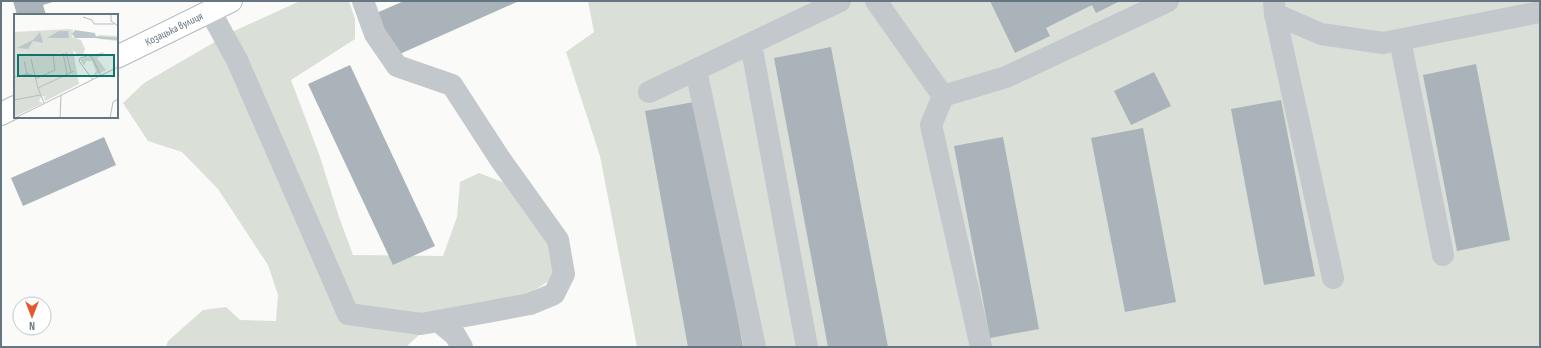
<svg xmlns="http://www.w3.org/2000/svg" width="1541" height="348" font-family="'Sofia Sans Condensed',sans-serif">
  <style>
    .green { fill: #dadfd7 }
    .building { fill: #aab3b9 }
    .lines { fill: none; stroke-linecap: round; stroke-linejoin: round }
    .major-casing { stroke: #b5babe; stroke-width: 24 }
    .minor { stroke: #c3c8cc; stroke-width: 22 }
    .major { stroke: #fff; stroke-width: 22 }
    .labels { text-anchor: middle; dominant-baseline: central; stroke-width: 4; stroke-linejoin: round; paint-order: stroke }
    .street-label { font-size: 11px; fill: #657683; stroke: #fff }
    .inset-river { fill: none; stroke: #bbc7cb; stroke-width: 2 }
    .inset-road { fill: none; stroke: #b5bdc2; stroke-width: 1 }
    .view { fill: #0f766e; fill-opacity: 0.15; stroke: #0f766e; stroke-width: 2 }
    .inset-edge { fill: none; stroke: #657683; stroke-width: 2 }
  </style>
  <rect width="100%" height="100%" fill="#fafaf8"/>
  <g class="green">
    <path d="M300,1H349L355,19V39L291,80L319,154L339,217L353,255L443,256L457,217L460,182L479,173L520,189L552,246L553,278L520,300L420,334L406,347H166L168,341L203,310L226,307L240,320L276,321L278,295L268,265L218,189L182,152L148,141L123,103L144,83L232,32Z"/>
    <path d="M588,1H1540V347H637L600,156L566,52L594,32Z"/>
  </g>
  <g class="building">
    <path d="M13,1H56L43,5L46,15H17Z"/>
    <path d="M404,1H519L393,57L374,14Z"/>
    <path d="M990,1H1120L1096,13L1092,5L1046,28L1050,36L1015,53Z"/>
    <path d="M831,47L888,347H828L774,58Z"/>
    <path d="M1476,64L1510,240L1457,251L1423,75Z"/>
    <path d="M350,65L435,246L393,265L308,84Z"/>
    <path d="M1154,72L1171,106L1131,125L1114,91Z"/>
    <path d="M1281,100L1315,276L1264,285L1231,109Z"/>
    <path d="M699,101L743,347H688L645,111Z"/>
    <path d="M1143,128L1176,302L1125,312L1091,138Z"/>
    <path d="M104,137L116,165L23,206L11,178Z"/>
    <path d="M1003,137L1039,329L990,338L954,146Z"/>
  </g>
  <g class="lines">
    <g class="major-casing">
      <g id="major">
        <path d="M117,57L231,1"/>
        <path d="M1,114L15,107"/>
      </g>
    </g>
    <g class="minor">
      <path d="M363,1L375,34L397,66L452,85L500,159L558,240L564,274L554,294L530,304L438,321"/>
      <path d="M876,1L943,96"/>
      <path d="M1274,1L1275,14L1321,34L1383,43L1540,12"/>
      <path d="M210,11L237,60L348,314L421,324L438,321L455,335L462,347"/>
      <path d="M1275,14L1333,278"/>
      <path d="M1400,40L1443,255"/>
      <path d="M751,44L807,347"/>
      <path d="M696,70L755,347"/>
      <path d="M649,92L840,1"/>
      <path d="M981,347L931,125L943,96L1006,77L1168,1"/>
    </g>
    <use href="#major" class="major"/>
  </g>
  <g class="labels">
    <g class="street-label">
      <text transform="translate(174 29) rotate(-26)">Козацька вулиця</text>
    </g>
  </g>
  <g transform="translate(14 14)">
    <rect width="104" height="104" fill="#fafaf8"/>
    <path d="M55,15L59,16L58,23L67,26L71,35L69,41L63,40L59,36L65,70L31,87L30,84L32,82L27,83L25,87L29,89L0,103V18ZM85,21L104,22V27L85,25L83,24ZM89,38L90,41L83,44L92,56L78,63L82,57L78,47H72L70,52L66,45Z" fill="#dadfd7"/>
    <path d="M61,16L81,19L82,24H61L58,20ZM45,17H54L55,24H33ZM26,18L29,29L19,27L14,35L3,34L19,26Z" fill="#bbc7cb"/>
    <path class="inset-river" d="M81,23L104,25"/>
    <path class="inset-road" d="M97,0V7L104,12M69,3L78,6L80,10H100M52,38L57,58M49,39L53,60M71,40L78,43L87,62M73,42L66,44L65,47L79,66M17,45L21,62M10,47L13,60M0,63L14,60L21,62L24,74M21,65L41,56L39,41M0,86L26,81M30,89L24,74L60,57M1,104L104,53M46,104L47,81M96,104L99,88L104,85"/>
    <path class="view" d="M4,41H100V62H4Z"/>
    <rect width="104" height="104" class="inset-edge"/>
  </g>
  <rect width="1541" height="348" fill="none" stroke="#657683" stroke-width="4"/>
  <g transform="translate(32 316) rotate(180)"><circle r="19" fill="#ffffff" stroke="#c1c8cd"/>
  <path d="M0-3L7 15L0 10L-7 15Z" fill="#e4572e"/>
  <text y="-6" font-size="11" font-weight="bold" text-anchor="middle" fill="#657683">N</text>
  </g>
</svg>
